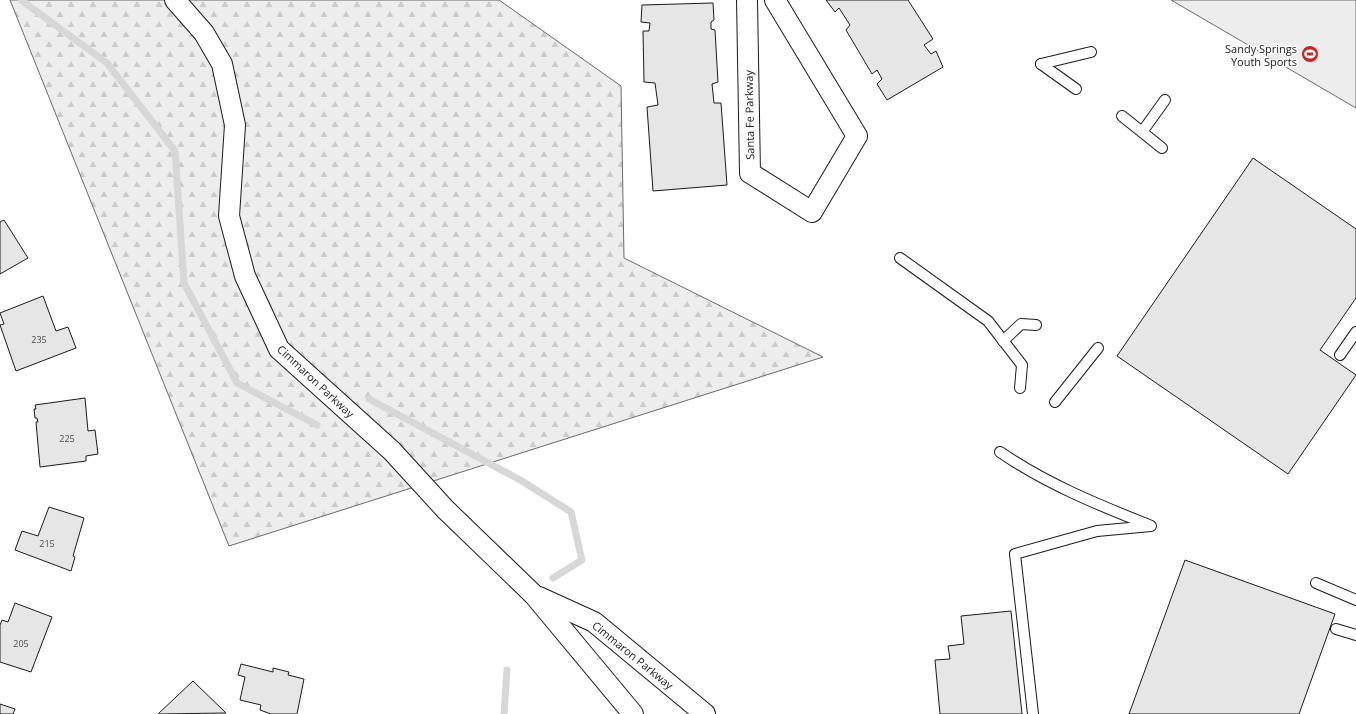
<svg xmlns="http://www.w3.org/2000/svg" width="1356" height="714" font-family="'Open Sans',sans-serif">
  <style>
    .forest { fill: url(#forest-firs); stroke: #6a6a6a }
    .built { fill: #ededed; stroke: #6a6a6a }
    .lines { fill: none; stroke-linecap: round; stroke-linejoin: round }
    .stream { stroke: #d7d7d7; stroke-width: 7 }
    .building { fill: #e6e6e6; stroke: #1a1a1a }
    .service-casing { stroke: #1a1a1a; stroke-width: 12 }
    .minor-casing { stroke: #1a1a1a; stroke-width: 22 }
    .service { stroke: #fff; stroke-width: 10 }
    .minor { stroke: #fff; stroke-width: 20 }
    .labels { text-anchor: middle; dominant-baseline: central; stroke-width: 3; stroke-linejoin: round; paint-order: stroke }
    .number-label { font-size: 9px; fill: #4d4d4d }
    .poi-label { font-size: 11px; fill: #1a1a1a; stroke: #fff; text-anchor: end }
    .street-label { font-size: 11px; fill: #1a1a1a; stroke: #fff }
  </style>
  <defs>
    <pattern id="forest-firs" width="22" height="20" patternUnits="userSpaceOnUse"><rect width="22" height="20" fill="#ededed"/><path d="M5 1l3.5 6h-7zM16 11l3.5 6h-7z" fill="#cbcbcb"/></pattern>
  </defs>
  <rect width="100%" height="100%" fill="#fff"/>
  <path class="forest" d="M10,0H499L621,86L624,258L823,357L229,546Z"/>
  <path class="built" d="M1171,0H1356V108Z"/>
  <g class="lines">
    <g class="stream">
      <path d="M21,0L107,63L175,151L184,283L237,383L317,425"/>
      <path d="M369,399L522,481L571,512L582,560L553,578"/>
      <path d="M504,714L507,670"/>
    </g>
  </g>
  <g class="building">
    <path d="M826,0H908L933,39L924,45L931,54L936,51L943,67L887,100L877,84L882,79L877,70L872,74L846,30L850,25L839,8L835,12Z"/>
    <path d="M713,3L714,20L711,22V29L715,30L718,82L712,84L714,103H721L727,185L653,191L647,107L658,105L655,83L644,82L643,31H649L650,23L641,22L642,5Z"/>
    <path d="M1253,158L1356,229V298L1320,350L1356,375L1288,474L1117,356Z"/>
    <path d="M4,220L28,258L0,274V222Z"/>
    <path d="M43,296L56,331L68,327L76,348L16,371L0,325L4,324L0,313Z"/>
    <path d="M85,398L88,431L95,430L98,454L86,456V461L40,467L36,422H38L37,418H35L34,409H36L35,405Z"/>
    <path d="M49,507L84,518L73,556L75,557L71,571L15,550L22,531L38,536Z"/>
    <path d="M1185,560L1335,614L1299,714H1129Z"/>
    <path d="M15,603L52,617L31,672L0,662V625L2,620L8,622Z"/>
    <path d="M1011,611L1022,714H940L935,660L950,659L948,646L964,644L961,616Z"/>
    <path d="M241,664L273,672V668L289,672L288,675L304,679L297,714H271L260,710L261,705L240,700L245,677L238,675Z"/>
    <path d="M193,681L226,713L158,714Z"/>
    <path d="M0,704L15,709L13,714H0Z"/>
  </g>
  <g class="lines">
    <g class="service-casing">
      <g id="service">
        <path d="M1041,64L1091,52"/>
        <path d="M1041,64L1076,89"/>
        <path d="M1122,116L1162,148"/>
        <path d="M1142,132L1165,100"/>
        <path d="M900,258L988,321L1022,365L1020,388"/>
        <path d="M1003,341L1021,324L1036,325"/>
        <path d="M1340,355L1356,332"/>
        <path d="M1055,402L1098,348"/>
        <path d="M1000,452C1047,484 1096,504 1149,525"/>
        <path d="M1316,583L1356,600"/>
        <path d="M1336,629L1356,635"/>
        <path d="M1033,714L1015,554L1097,531L1151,526"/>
      </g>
    </g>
    <g class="minor-casing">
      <g id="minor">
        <path d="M175,0L204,33L222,64L235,125L229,216L245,276L279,349L392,451L445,509L534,595L633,714"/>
        <path d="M747,0L750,173L812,212L857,136L775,0"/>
        <path d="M539,597L594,622L705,714"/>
      </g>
    </g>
    <use href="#service" class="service"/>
    <use href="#minor" class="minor"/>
  </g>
  <defs>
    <g id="stadium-disc" transform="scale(0.9)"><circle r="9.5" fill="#c62828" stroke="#fff"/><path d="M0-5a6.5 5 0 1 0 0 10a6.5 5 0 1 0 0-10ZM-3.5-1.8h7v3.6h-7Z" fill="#fff"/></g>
  </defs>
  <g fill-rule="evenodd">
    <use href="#stadium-disc" x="1310" y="54"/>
  </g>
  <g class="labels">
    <g class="number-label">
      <text x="39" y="339">235</text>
      <text x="67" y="438">225</text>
      <text x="47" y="543">215</text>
      <text x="21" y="643">205</text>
    </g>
    <g class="poi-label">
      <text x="1297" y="48">Sandy Springs<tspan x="1297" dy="13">Youth Sports</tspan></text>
    </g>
    <g class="street-label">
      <text transform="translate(749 115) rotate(-91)">Santa Fe Parkway</text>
      <text transform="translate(316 381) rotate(43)">Cimmaron Parkway</text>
      <text transform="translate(633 655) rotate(39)">Cimmaron Parkway</text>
    </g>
  </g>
</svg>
